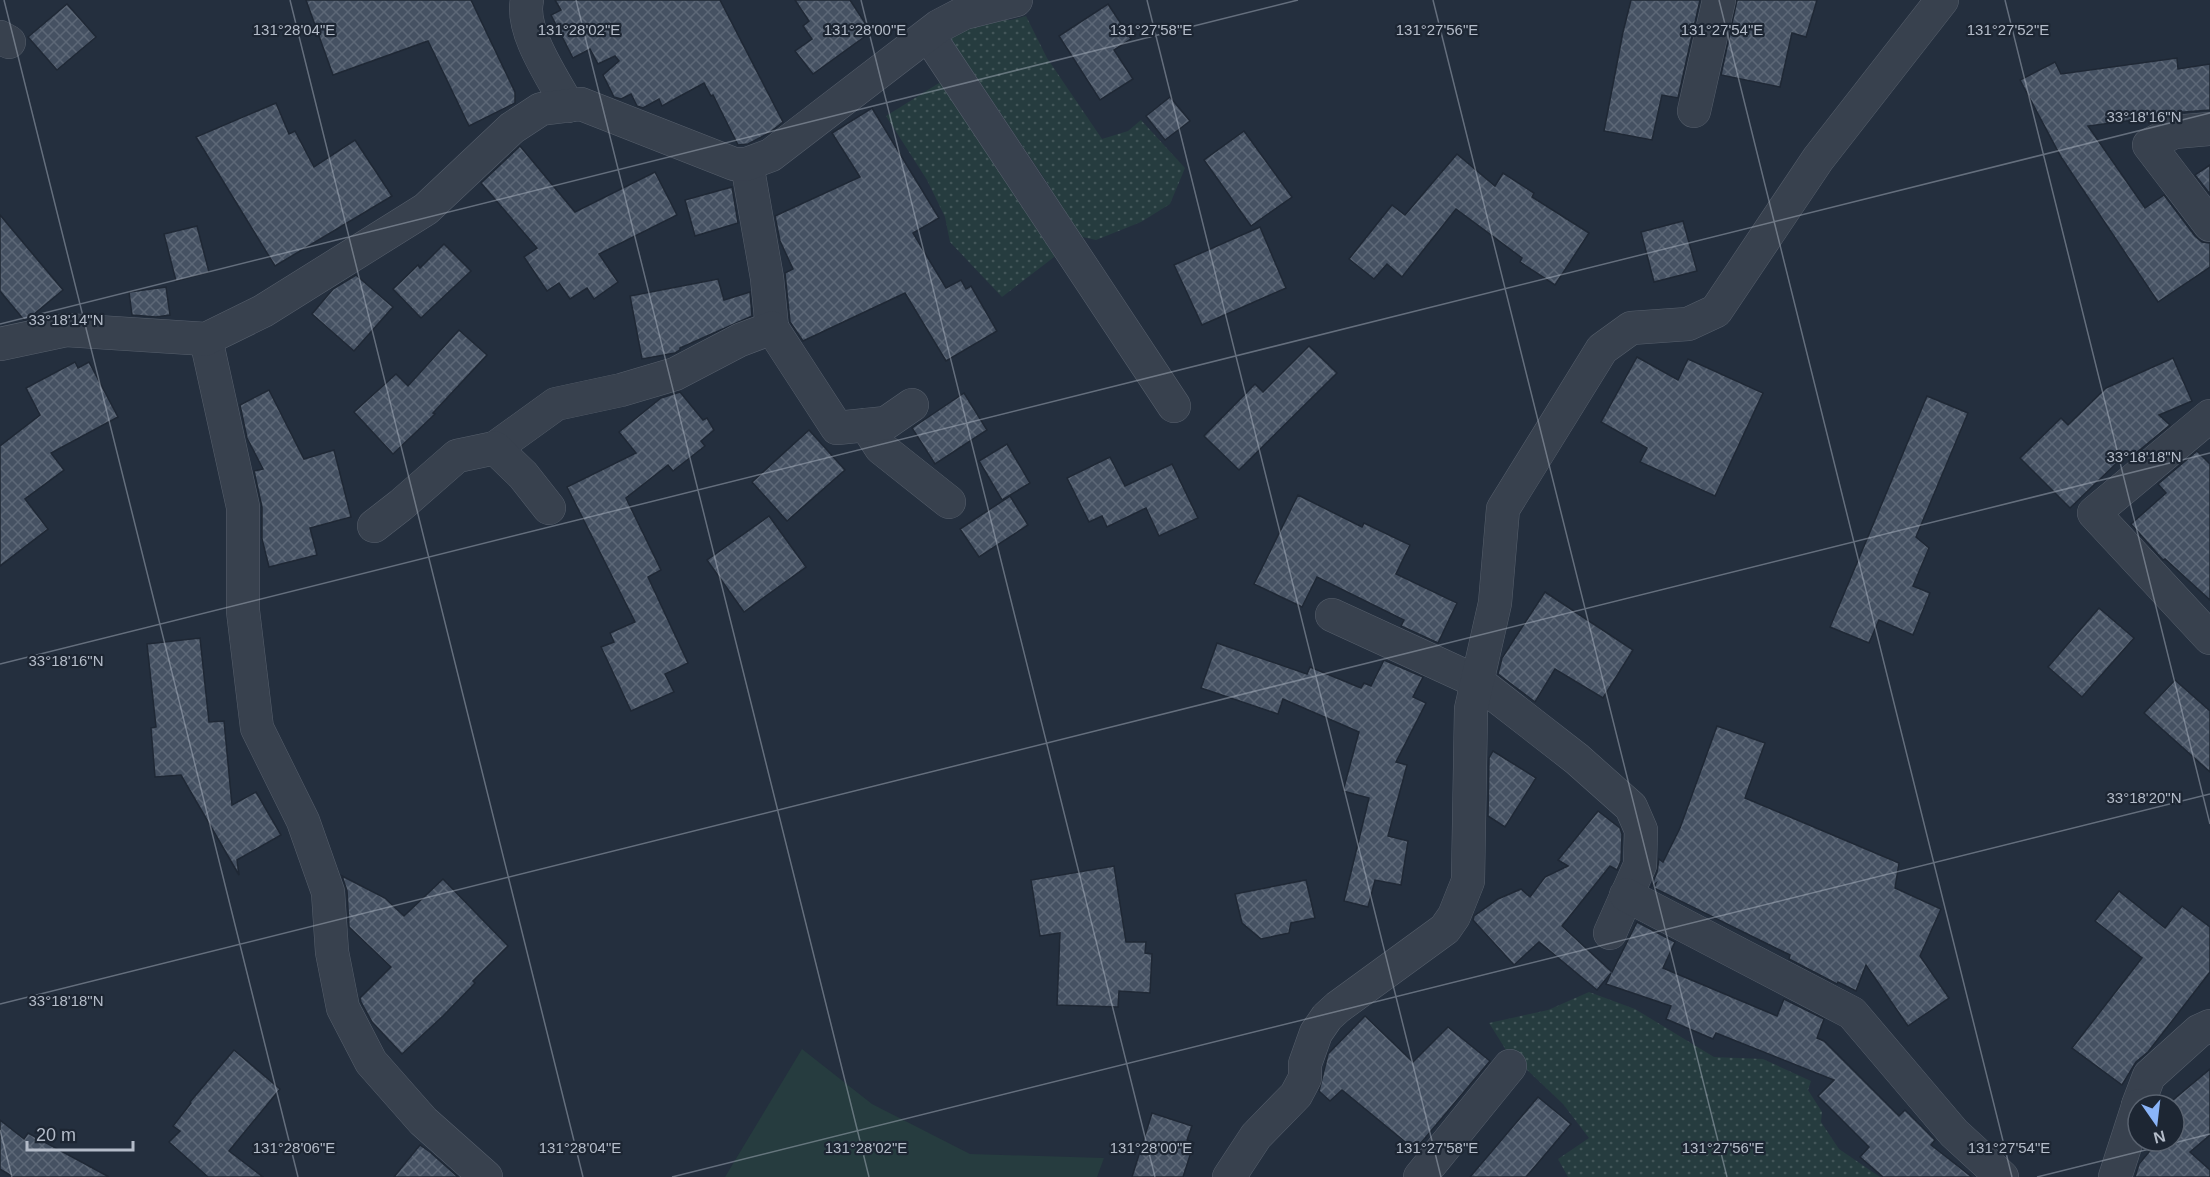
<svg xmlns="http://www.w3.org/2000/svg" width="2210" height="1177" font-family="Arial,sans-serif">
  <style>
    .green { fill: #263c3f }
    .park { fill: url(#park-dots) }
    .building { fill: url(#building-cross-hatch); stroke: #1f2835; stroke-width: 1.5 }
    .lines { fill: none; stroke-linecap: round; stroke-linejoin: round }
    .minor-casing { stroke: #565f6c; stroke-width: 34 }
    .minor { stroke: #38414e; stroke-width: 33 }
    .ticks { fill: none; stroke: #b4bcc9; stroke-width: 1.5; stroke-opacity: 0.45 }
    .ticks-label { font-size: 15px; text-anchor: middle; fill: #b4bcc9; stroke: #1d2633; stroke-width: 4.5; stroke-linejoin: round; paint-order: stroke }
  </style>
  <defs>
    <pattern id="park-dots" width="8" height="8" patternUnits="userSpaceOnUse" patternTransform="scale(1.5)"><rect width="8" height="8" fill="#263c3f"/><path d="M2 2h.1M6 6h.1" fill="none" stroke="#435659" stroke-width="1.8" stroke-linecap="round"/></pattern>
    <pattern id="building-cross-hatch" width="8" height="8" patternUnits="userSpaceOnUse" patternTransform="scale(1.5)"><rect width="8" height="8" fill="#455162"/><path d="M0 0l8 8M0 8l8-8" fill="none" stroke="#5d6877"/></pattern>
  </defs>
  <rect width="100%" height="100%" fill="#242f3e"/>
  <path class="green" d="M802,1049L872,1104L970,1154L1104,1158L1097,1177H725Z"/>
  <g class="park">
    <path d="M1026,16L1047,58L1102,139L1128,131L1141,120L1185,168L1170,204L1141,222L1096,240L1078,236L1048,184L951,39L979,21L1011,20Z"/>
    <path d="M939,83L953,86L1058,254L1002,297L950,242L945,217L927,180L886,116Z"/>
    <path d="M1589,992L1635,1009L1714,1057L1763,1059L1811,1081L1808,1090L1822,1112L1821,1122L1839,1149L1880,1177H1568L1558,1159L1589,1138L1563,1104L1506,1050L1489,1023L1548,1010Z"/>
  </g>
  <g class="building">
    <path d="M306,0H471L515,92V103L469,126L428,41L333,75Z"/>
    <path d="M555,0H720L783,122L769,133L748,144L738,145L713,95L711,96L704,83L662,106L659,99L643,108L637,106L631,94L621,99L614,97L603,75L619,61L615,56L598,64L590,49L573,58L551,15L561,10Z"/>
    <path d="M795,0H850L871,32L813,74L795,51L812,39L803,26L809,21Z"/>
    <path d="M1631,0H1700L1678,98L1662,95L1652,140L1604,131L1623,32Z"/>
    <path d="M1737,0H1817L1806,37L1792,33L1780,87L1721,75Z"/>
    <path d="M67,4L96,37L57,70L28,37Z"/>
    <path d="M1108,4L1131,39L1114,50L1133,79L1100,100L1059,36Z"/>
    <path d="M2177,58L2178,69L2210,64V110L2172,113L2164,116L2088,126L2145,208L2164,195L2195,236L2202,242L2210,243V267L2158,302L2061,157L2020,80L2055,62L2061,74Z"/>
    <path d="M1170,97L1190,121L1165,140L1146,116Z"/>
    <path d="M276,103L289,134L295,131L314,167L355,140L392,196L275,266L196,137Z"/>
    <path d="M872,108L939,218L913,233L946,288L961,280L966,289L971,286L997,331L946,361L905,293L803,341L790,322L785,273L793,269L780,241L775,216L860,177L832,133Z"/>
    <path d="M1244,131L1292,197L1251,226L1204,160Z"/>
    <path d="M520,146L575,212L655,172L677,215L599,254L618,282L594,299L587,288L570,299L559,283L547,291L524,257L537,248L481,183Z"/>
    <path d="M1457,154L1495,186L1503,173L1534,193L1532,197L1589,233L1555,285L1520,262L1522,258L1456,209L1402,277L1387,264L1374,279L1349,259L1392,205L1405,215Z"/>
    <path d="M2210,165V194L2195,175Z"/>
    <path d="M732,187L738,223L695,236L685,200Z"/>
    <path d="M0,215L63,290L28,319L24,320L0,291Z"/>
    <path d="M1683,221L1697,271L1654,282L1641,232Z"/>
    <path d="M197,226L209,272L176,281L164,234Z"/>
    <path d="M1260,227L1286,288L1202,325L1174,265Z"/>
    <path d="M444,244L471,271L421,318L393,289L418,265L420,268Z"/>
    <path d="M356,275L393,307L354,351L312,314L333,289Z"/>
    <path d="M718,279L724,300L750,292L752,316L680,348V350L675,353L642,359L630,296Z"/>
    <path d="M166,287L170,315L156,317L132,315L129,292Z"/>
    <path d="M459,330L487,355L433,413L435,414L393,454L354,412L396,374L408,386Z"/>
    <path d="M1309,346L1337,373L1239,470L1204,436L1255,384L1263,392Z"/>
    <path d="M1637,357L1678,380L1688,359L1763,393L1715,496L1640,462L1647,448L1601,422Z"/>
    <path d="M2173,358L2192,401L2159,415L2170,425L2130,458L2126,454L2070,508L2020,458L2061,418L2068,425L2106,388Z"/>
    <path d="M75,362L78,368L89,362L118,417L51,453L64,470L25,499L48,529L0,566V446L40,415L26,388Z"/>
    <path d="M269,390L304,459L334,450L351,517L310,528L317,555L269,567L262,539V507L254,471L263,469L247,438L240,405Z"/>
    <path d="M680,392L703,420L707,418L714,430L701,441L705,446L673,471L668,465L626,498L661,570L648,577L688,663L665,674L674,692L631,711L601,647L614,642L610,633L635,622L567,487L636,453L619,432L661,398Z"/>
    <path d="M964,393L987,430L935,464L912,428Z"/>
    <path d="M1927,396L1968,413L1916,537L1929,548L1913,586L1930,593L1913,635L1879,620L1869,643L1830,627Z"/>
    <path d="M809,430L845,470L787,521L752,482Z"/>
    <path d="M1007,444L1030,483L1002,500L979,461Z"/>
    <path d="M2197,451L2210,464V600L2165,559L2163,560L2131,524L2166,493L2158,484Z"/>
    <path d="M1110,457L1125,486L1172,464L1198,518L1159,536L1146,508L1107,527L1102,516L1089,522L1067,478Z"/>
    <path d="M1298,495L1362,527L1364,523L1410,545L1396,574L1457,603L1438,643L1401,626L1404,620L1317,577L1302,607L1254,584Z"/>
    <path d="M1010,496L1028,525L979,557L960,529Z"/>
    <path d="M769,516L806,567L744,612L707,560Z"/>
    <path d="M1545,592L1633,650L1603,698L1555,669L1535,702L1498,674L1502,658Z"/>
    <path d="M2099,608L2134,638L2082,697L2048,667Z"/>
    <path d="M200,638L209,722L224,721L232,805L256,792L281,835L237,860L239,875L181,775L155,777L151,728L156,727L147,644Z"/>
    <path d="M1217,643L1307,674L1310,667L1361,688L1364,683L1371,686L1384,660L1423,677L1413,697L1426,703L1396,762L1407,765L1388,836L1408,841L1401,885L1375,880L1368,907L1344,901L1369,798L1343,791L1359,732L1283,699L1278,714L1201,688Z"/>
    <path d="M2175,680L2210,711V772L2144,713Z"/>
    <path d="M1717,726L1765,743L1745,798L1899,863L1895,888L1941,909L1920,956L1949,998L1908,1026L1866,965L1856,991L1838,982L1837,984L1789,959L1790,955L1654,888L1656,883L1651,887L1657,872L1659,859L1663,862L1680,828Z"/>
    <path d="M1493,751L1536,778L1505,827L1488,816L1489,758Z"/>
    <path d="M1598,811L1620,828L1622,834L1621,861L1617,870L1610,866L1562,926L1612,972L1637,922L1675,942L1663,968L1777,1016L1784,999L1824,1019L1817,1038L1824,1041L1899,1116L1905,1110L1935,1140L1931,1145L1972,1177H1883L1860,1157L1869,1147L1818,1096L1834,1080L1716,1033L1713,1039L1666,1019L1671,1006L1606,984L1611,973L1597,990L1539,942L1514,965L1473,920L1474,916L1498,899L1521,889L1530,897L1545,877L1568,866L1558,860Z"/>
    <path d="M1114,866L1126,942H1146L1145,953L1152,954L1150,993L1119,991L1118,1007L1057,1005L1060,933L1040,936L1031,880Z"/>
    <path d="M342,876L385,898L404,916L443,879L508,946L473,981L475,983L443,1016L402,1054L372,1022L361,1002L360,998L391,967L349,927L347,891Z"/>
    <path d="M1306,880L1315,918L1291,923L1289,933L1261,939L1242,923L1235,894Z"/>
    <path d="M2119,891L2165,928L2182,906L2210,927V972L2148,1052L2136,1062L2122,1085L2072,1048L2142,958L2095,921Z"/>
    <path d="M1365,1016L1413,1062L1448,1027L1490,1061L1415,1150L1342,1090L1330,1101L1319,1091L1328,1054Z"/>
    <path d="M234,1050L280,1089L229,1151L263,1177H208L169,1142L180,1131L173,1126L191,1103L190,1102Z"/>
    <path d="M2210,1069V1135L2190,1152L2210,1170V1177H2135L2139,1164L2158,1141H2174V1105H2167Z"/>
    <path d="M1538,1097L1571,1124L1526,1177H1470Z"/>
    <path d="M1152,1113L1192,1126L1187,1140L1194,1143L1183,1177H1132Z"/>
    <path d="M0,1120L24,1139L28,1133L109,1177H13L0,1169Z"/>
    <path d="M420,1145L430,1152L458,1177H394Z"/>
  </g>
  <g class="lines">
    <g class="minor-casing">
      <g id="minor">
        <path d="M527,0C520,31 553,78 568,106"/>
        <path d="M929,36L1174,406"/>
        <path d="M0,37L9,42"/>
        <path d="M1694,111L1719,0"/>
        <path d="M2210,129L2174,132L2149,145L2210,225"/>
        <path d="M747,164L767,278L772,328"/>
        <path d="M206,339L243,507V611L257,728L303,821L328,892L332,952L343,1008L371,1062L423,1121L486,1177"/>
        <path d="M0,344L66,330L206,339L263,311L426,209L512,128L541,109L581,104L734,164H747L771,155L939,26L964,13L1016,0"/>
        <path d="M2210,416L2094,513L2210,638"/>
        <path d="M866,425L881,448L949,502"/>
        <path d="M495,448L556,404L621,390L675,374L740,340L772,328L837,428L886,423L912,405"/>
        <path d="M374,526L401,505L457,456L495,448L523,475L549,508"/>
        <path d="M1332,615L1478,682L1577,759L1631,807L1641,830L1640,865L1610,933"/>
        <path d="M1626,895L1852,1013L1954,1133L2002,1177"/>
        <path d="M2138,1105L2149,1076L2199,1031L2210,1026"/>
        <path d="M1229,1177L1256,1136L1296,1095L1305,1078V1064L1316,1033L1327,1017L1338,1007L1445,929L1454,916L1468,881L1471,709L1495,603L1503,509L1602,349L1631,328L1688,324L1716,311L1818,159L1942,0"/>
        <path d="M1420,1177L1510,1066"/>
        <path d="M2115,1177L2138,1106"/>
      </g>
    </g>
    <use href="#minor" class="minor"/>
  </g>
  <path class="ticks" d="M4,0L298,1177M290,0L583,1177M576,0L869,1177M861,0L1155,1177M1147,0L1441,1177M1433,0L1727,1177M1719,0L2012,1177M2005,0L2210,824M0,324L1298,0M0,664L2210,113M0,1004L2210,453M0,1130L12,1177M672,1177L2210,794M2037,1177L2210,1134"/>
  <g class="ticks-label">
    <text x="2008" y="35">131°27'52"E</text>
    <text x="294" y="35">131°28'04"E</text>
    <text x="579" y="35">131°28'02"E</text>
    <text x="865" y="35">131°28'00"E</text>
    <text x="1151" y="35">131°27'58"E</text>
    <text x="1437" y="35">131°27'56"E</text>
    <text x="1722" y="35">131°27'54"E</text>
    <text x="2144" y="122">33°18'16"N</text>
    <text x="66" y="325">33°18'14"N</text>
    <text x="2144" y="462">33°18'18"N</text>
    <text x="66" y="666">33°18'16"N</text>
    <text x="2144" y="803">33°18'20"N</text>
    <text x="66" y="1006">33°18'18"N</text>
    <text x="294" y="1153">131°28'06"E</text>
    <text x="580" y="1153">131°28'04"E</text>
    <text x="866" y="1153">131°28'02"E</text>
    <text x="1151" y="1153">131°28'00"E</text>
    <text x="1437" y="1153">131°27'58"E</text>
    <text x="1723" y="1153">131°27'56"E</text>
    <text x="2009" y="1153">131°27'54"E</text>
  </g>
  <g transform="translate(2156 1123) rotate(166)"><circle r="28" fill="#1d2633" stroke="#59626f" stroke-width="1.5"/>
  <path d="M0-4.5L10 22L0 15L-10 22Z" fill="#8ab4f8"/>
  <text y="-9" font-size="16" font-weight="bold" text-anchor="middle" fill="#b4bcc9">N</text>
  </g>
  <path d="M27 1141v9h106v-9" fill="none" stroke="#b4bcc9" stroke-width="3"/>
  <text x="36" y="1141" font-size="18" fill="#b4bcc9" stroke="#1d2633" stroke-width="4.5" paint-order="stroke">20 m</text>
</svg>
